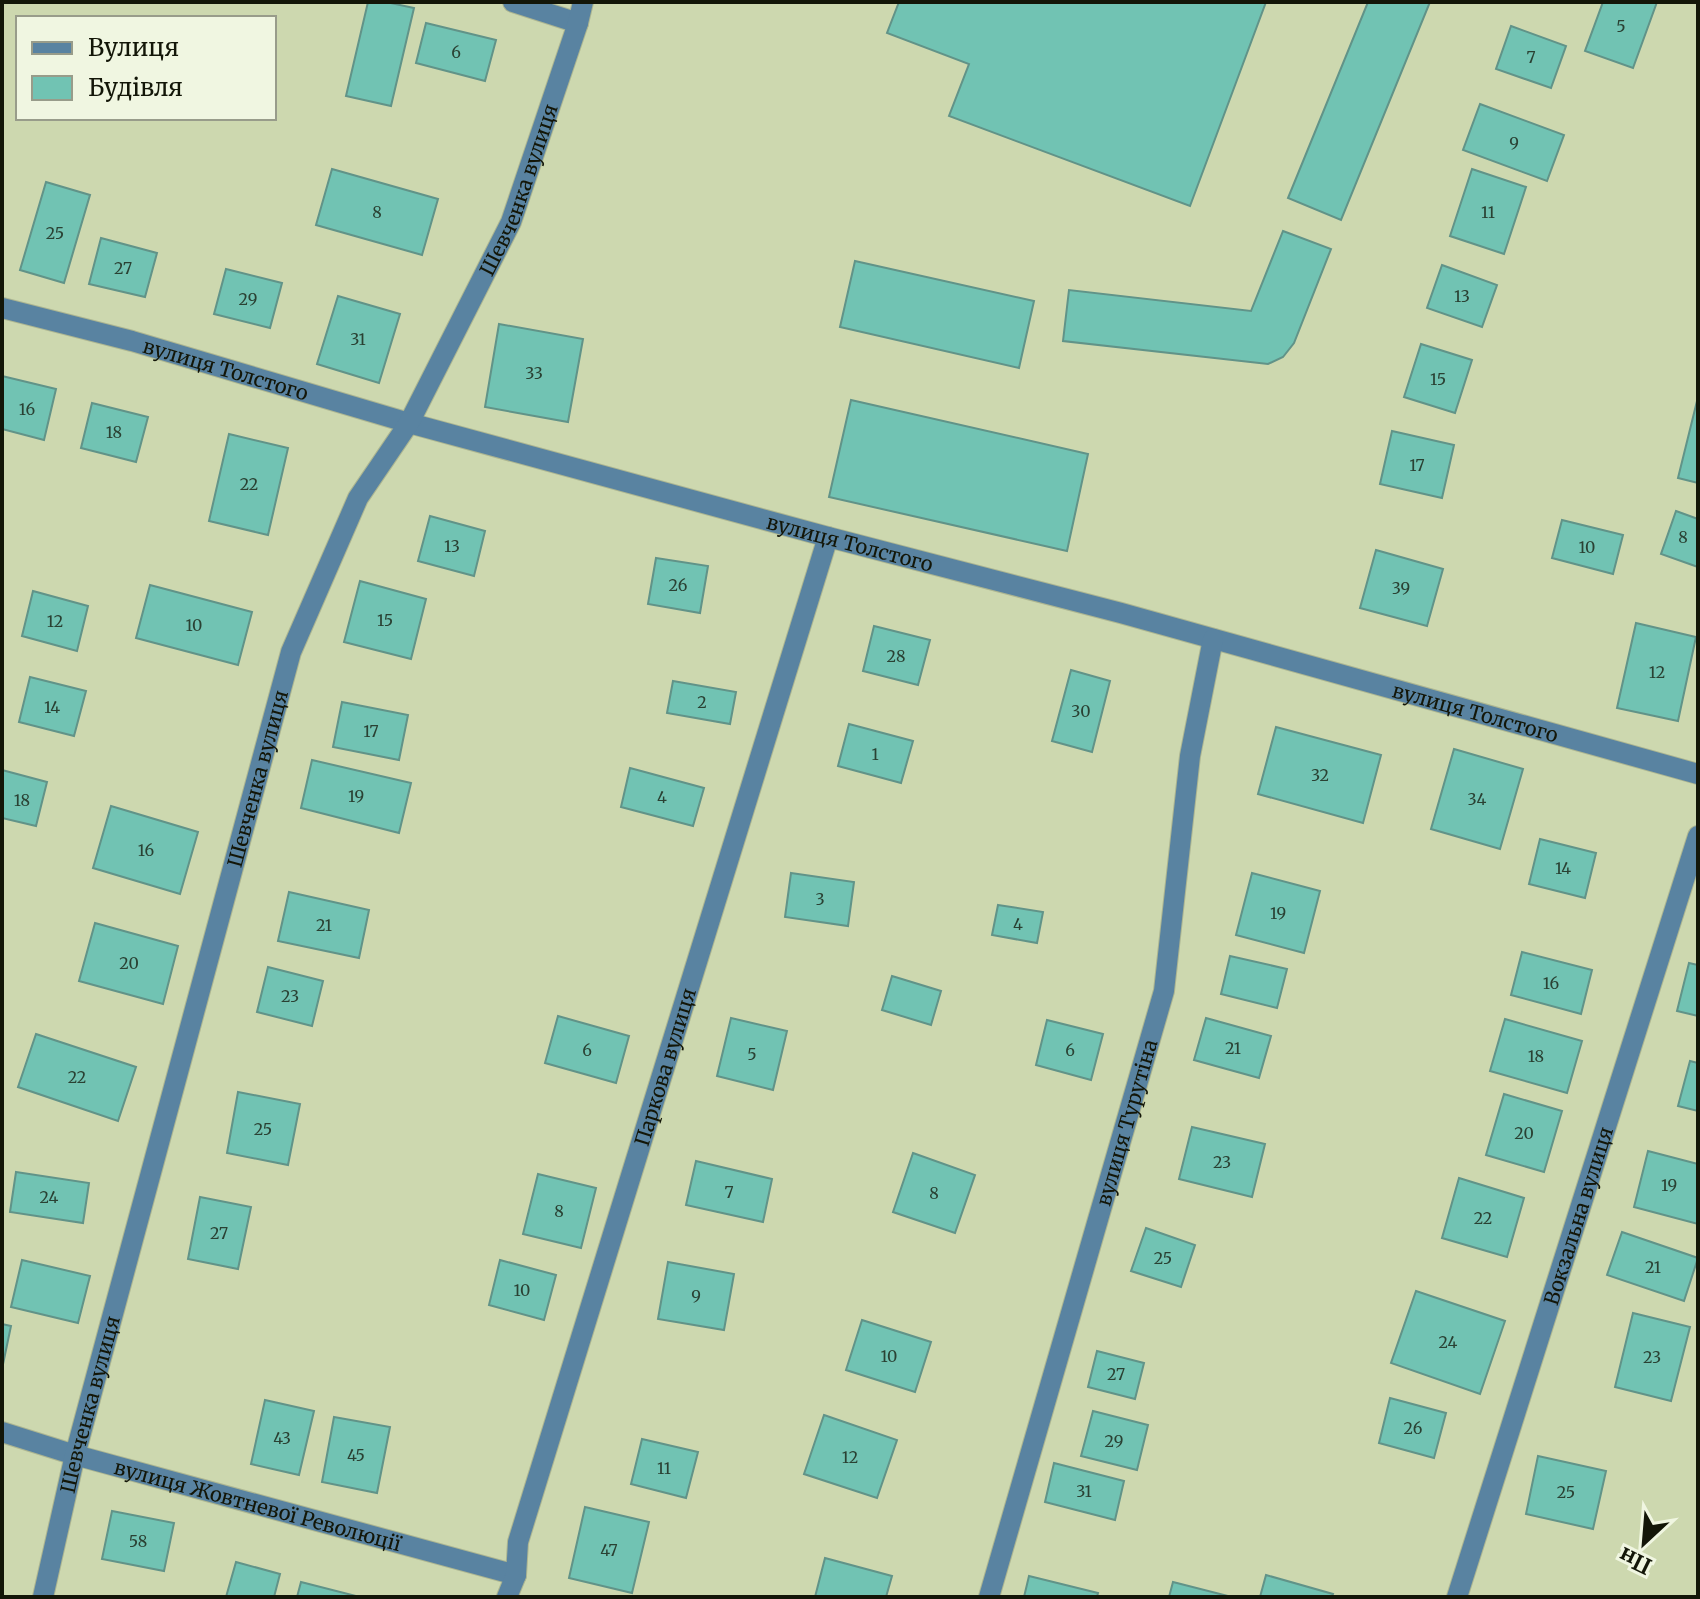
<svg xmlns="http://www.w3.org/2000/svg" width="1700" height="1599" font-family="Merriweather,serif">
  <style>
    .building { fill: #71c3b3; stroke: #619388; stroke-width: 2 }
    .lines { fill: none; stroke-linecap: round; stroke-linejoin: round }
    .minor-casing { stroke: #acb591; stroke-width: 22 }
    .minor { stroke: #5983a1; stroke-width: 20 }
    .labels { text-anchor: middle; dominant-baseline: central; stroke-width: 8; stroke-linejoin: round; paint-order: stroke }
    .number-label { font-size: 16px; fill: #2a4133 }
    .street-label { font-size: 20px; fill: #131608; stroke: #f0f6e1 }
  </style>
  <rect width="100%" height="100%" fill="#cdd8af"/>
  <g class="building">
    <path d="M368,2H386L414,8L391,106L346,96Z"/>
    <path d="M899,2H1266L1190,206L949,116L969,64L887,33Z"/>
    <path d="M1368,2H1430L1341,220L1288,198Z"/>
    <path d="M1603,2H1657L1633,68L1585,51Z"/>
    <path d="M426,23L496,40L485,81L416,63Z"/>
    <path d="M1511,26L1566,46L1551,88L1496,69Z"/>
    <path d="M1480,104L1564,135L1547,181L1463,150Z"/>
    <path d="M332,169L438,199L422,255L316,225Z"/>
    <path d="M1472,169L1526,187L1504,254L1450,236Z"/>
    <path d="M46,182L90,195L64,283L20,270Z"/>
    <path d="M1283,231L1331,249L1294,343L1283,357L1268,364L1063,341L1069,290L1251,311Z"/>
    <path d="M101,238L157,253L145,297L89,284Z"/>
    <path d="M855,261L1034,301L1019,368L840,327Z"/>
    <path d="M1442,265L1497,285L1482,327L1427,308Z"/>
    <path d="M226,269L282,283L270,328L214,314Z"/>
    <path d="M338,296L400,314L379,383L317,364Z"/>
    <path d="M499,324L583,339L568,422L485,407Z"/>
    <path d="M1421,344L1472,360L1455,413L1404,397Z"/>
    <path d="M2,376L56,389L44,440L2,429Z"/>
    <path d="M851,400L1088,454L1067,551L829,497Z"/>
    <path d="M1697,401H1698V483L1678,478Z"/>
    <path d="M92,403L148,417L136,462L81,448Z"/>
    <path d="M1392,431L1454,445L1442,498L1380,484Z"/>
    <path d="M229,434L288,448L268,535L209,521Z"/>
    <path d="M1676,511L1698,519V567L1661,554Z"/>
    <path d="M430,516L485,531L474,576L418,561Z"/>
    <path d="M1562,520L1623,535L1613,574L1552,558Z"/>
    <path d="M1376,550L1443,569L1427,626L1360,608Z"/>
    <path d="M656,558L708,566L700,613L648,604Z"/>
    <path d="M360,581L426,599L411,659L344,642Z"/>
    <path d="M150,585L252,612L238,665L136,638Z"/>
    <path d="M33,591L88,606L77,651L22,636Z"/>
    <path d="M1636,623L1696,637L1678,721L1617,708Z"/>
    <path d="M874,626L930,640L918,685L863,671Z"/>
    <path d="M1071,670L1110,681L1092,752L1052,741Z"/>
    <path d="M30,677L86,691L74,736L19,722Z"/>
    <path d="M673,681L736,692L730,724L667,713Z"/>
    <path d="M342,702L408,715L399,760L333,747Z"/>
    <path d="M849,724L913,741L901,783L838,766Z"/>
    <path d="M1276,727L1381,755L1363,823L1258,794Z"/>
    <path d="M1454,749L1523,769L1500,849L1431,829Z"/>
    <path d="M312,760L411,783L399,833L301,808Z"/>
    <path d="M630,768L704,788L693,826L621,807Z"/>
    <path d="M2,770L47,782L36,826L2,818Z"/>
    <path d="M111,806L198,832L180,894L93,868Z"/>
    <path d="M1540,839L1596,853L1585,898L1529,884Z"/>
    <path d="M791,873L854,882L848,926L785,917Z"/>
    <path d="M1252,873L1320,891L1304,953L1236,935Z"/>
    <path d="M289,892L369,910L359,958L278,941Z"/>
    <path d="M998,905L1043,912L1037,943L992,935Z"/>
    <path d="M95,923L178,946L163,1004L79,981Z"/>
    <path d="M1522,952L1592,970L1581,1014L1511,995Z"/>
    <path d="M1230,956L1287,969L1277,1008L1221,994Z"/>
    <path d="M1689,963L1698,965V1016L1677,1011Z"/>
    <path d="M268,967L323,981L312,1026L257,1012Z"/>
    <path d="M892,976L941,991L931,1025L882,1010Z"/>
    <path d="M558,1016L629,1036L616,1083L545,1063Z"/>
    <path d="M731,1018L787,1031L773,1090L717,1076Z"/>
    <path d="M1206,1018L1271,1036L1259,1078L1194,1060Z"/>
    <path d="M1505,1019L1582,1041L1567,1093L1490,1071Z"/>
    <path d="M1047,1020L1103,1034L1091,1080L1036,1065Z"/>
    <path d="M36,1034L136,1067L118,1121L18,1087Z"/>
    <path d="M1690,1061L1698,1063V1111L1678,1106Z"/>
    <path d="M238,1092L300,1104L288,1165L227,1153Z"/>
    <path d="M1504,1094L1562,1111L1544,1172L1486,1155Z"/>
    <path d="M1192,1127L1265,1144L1252,1197L1179,1179Z"/>
    <path d="M1648,1151L1698,1164V1224L1634,1207Z"/>
    <path d="M913,1153L975,1175L955,1233L893,1212Z"/>
    <path d="M696,1161L772,1179L763,1222L686,1205Z"/>
    <path d="M16,1172L89,1183L83,1223L10,1212Z"/>
    <path d="M538,1174L596,1188L581,1248L523,1234Z"/>
    <path d="M1459,1178L1524,1198L1507,1257L1442,1238Z"/>
    <path d="M200,1197L251,1207L238,1269L188,1259Z"/>
    <path d="M1146,1228L1195,1245L1181,1287L1131,1271Z"/>
    <path d="M1622,1232L1698,1258L1684,1301L1607,1275Z"/>
    <path d="M22,1260L90,1276L78,1323L11,1307Z"/>
    <path d="M500,1260L556,1275L544,1320L489,1305Z"/>
    <path d="M668,1262L734,1274L724,1330L658,1319Z"/>
    <path d="M1416,1291L1505,1321L1480,1394L1391,1363Z"/>
    <path d="M1633,1313L1690,1327L1671,1401L1615,1387Z"/>
    <path d="M862,1320L931,1342L915,1392L846,1370Z"/>
    <path d="M2,1324L11,1326L2,1369Z"/>
    <path d="M1097,1351L1144,1363L1135,1399L1088,1387Z"/>
    <path d="M1390,1398L1446,1413L1434,1458L1379,1443Z"/>
    <path d="M265,1400L314,1411L299,1475L251,1464Z"/>
    <path d="M1093,1411L1148,1425L1137,1470L1081,1456Z"/>
    <path d="M824,1415L897,1440L877,1498L804,1474Z"/>
    <path d="M334,1417L390,1427L377,1493L322,1482Z"/>
    <path d="M642,1439L698,1452L686,1498L631,1484Z"/>
    <path d="M1538,1456L1606,1471L1593,1529L1526,1514Z"/>
    <path d="M1054,1463L1124,1481L1115,1520L1045,1502Z"/>
    <path d="M585,1507L649,1522L632,1593L569,1578Z"/>
    <path d="M112,1511L174,1523L164,1571L102,1559Z"/>
    <path d="M825,1558L892,1576L886,1597H815Z"/>
    <path d="M236,1562L280,1574L274,1597H226Z"/>
    <path d="M1266,1575L1333,1594L1332,1597H1260Z"/>
    <path d="M1029,1576L1098,1593L1097,1597H1024Z"/>
    <path d="M301,1582L356,1596V1597H297Z"/>
    <path d="M1173,1582L1228,1596V1597H1169Z"/>
  </g>
  <g class="lines">
    <g class="minor-casing">
      <g id="minor">
        <path d="M513,2L578,23"/>
        <path id="s1" d="M2,308L132,341L409,423L828,537L1121,613L1698,774"/>
        <path id="s2" d="M2,1432L75,1455L516,1575"/>
        <path id="s3" d="M43,1597L75,1455L291,652L358,498L409,423L511,222L578,23L583,2"/>
        <path id="s4" d="M507,1597L516,1575L518,1542L828,537"/>
        <path id="s5" d="M989,1597L1164,991L1190,756L1213,639"/>
        <path id="s6" d="M1457,1597L1698,836"/>
      </g>
    </g>
    <use href="#minor" class="minor"/>
  </g>
  <g class="labels">
    <g class="number-label">
      <text x="1621" y="26">5</text>
      <text x="456" y="52">6</text>
      <text x="1531" y="57">7</text>
      <text x="1514" y="143">9</text>
      <text x="377" y="212">8</text>
      <text x="1488" y="212">11</text>
      <text x="55" y="233">25</text>
      <text x="123" y="268">27</text>
      <text x="1462" y="296">13</text>
      <text x="248" y="299">29</text>
      <text x="358" y="339">31</text>
      <text x="534" y="373">33</text>
      <text x="1438" y="379">15</text>
      <text x="27" y="409">16</text>
      <text x="114" y="432">18</text>
      <text x="1417" y="465">17</text>
      <text x="249" y="484">22</text>
      <text x="1683" y="537">8</text>
      <text x="452" y="546">13</text>
      <text x="1587" y="547">10</text>
      <text x="678" y="585">26</text>
      <text x="1401" y="588">39</text>
      <text x="385" y="620">15</text>
      <text x="55" y="621">12</text>
      <text x="194" y="625">10</text>
      <text x="896" y="656">28</text>
      <text x="1657" y="672">12</text>
      <text x="702" y="702">2</text>
      <text x="52" y="707">14</text>
      <text x="1081" y="711">30</text>
      <text x="371" y="731">17</text>
      <text x="875" y="754">1</text>
      <text x="1320" y="775">32</text>
      <text x="356" y="796">19</text>
      <text x="662" y="797">4</text>
      <text x="1477" y="799">34</text>
      <text x="22" y="800">18</text>
      <text x="146" y="850">16</text>
      <text x="1563" y="868">14</text>
      <text x="820" y="899">3</text>
      <text x="1278" y="913">19</text>
      <text x="1018" y="924">4</text>
      <text x="324" y="925">21</text>
      <text x="129" y="963">20</text>
      <text x="1551" y="983">16</text>
      <text x="290" y="996">23</text>
      <text x="1233" y="1048">21</text>
      <text x="587" y="1050">6</text>
      <text x="1070" y="1050">6</text>
      <text x="752" y="1054">5</text>
      <text x="1536" y="1056">18</text>
      <text x="77" y="1077">22</text>
      <text x="263" y="1129">25</text>
      <text x="1524" y="1133">20</text>
      <text x="1222" y="1162">23</text>
      <text x="1669" y="1185">19</text>
      <text x="729" y="1192">7</text>
      <text x="934" y="1193">8</text>
      <text x="49" y="1197">24</text>
      <text x="559" y="1211">8</text>
      <text x="1483" y="1218">22</text>
      <text x="219" y="1233">27</text>
      <text x="1163" y="1258">25</text>
      <text x="1653" y="1267">21</text>
      <text x="522" y="1290">10</text>
      <text x="696" y="1296">9</text>
      <text x="1448" y="1342">24</text>
      <text x="889" y="1356">10</text>
      <text x="1652" y="1357">23</text>
      <text x="1116" y="1374">27</text>
      <text x="1413" y="1428">26</text>
      <text x="282" y="1438">43</text>
      <text x="1114" y="1441">29</text>
      <text x="356" y="1455">45</text>
      <text x="850" y="1457">12</text>
      <text x="664" y="1468">11</text>
      <text x="1084" y="1491">31</text>
      <text x="1566" y="1492">25</text>
      <text x="138" y="1541">58</text>
      <text x="609" y="1550">47</text>
    </g>
    <g class="street-label">
      <text stroke="none"><textPath href="#s3" startOffset="1494">Шевченка вулиця</textPath></text>
      <text stroke="none"><textPath href="#s1" startOffset="232">вулиця Толстого</textPath></text>
      <text stroke="none"><textPath href="#s1" startOffset="880">вулиця Толстого</textPath></text>
      <text stroke="none"><textPath href="#s1" startOffset="1528">вулиця Толстого</textPath></text>
      <text stroke="none"><textPath href="#s3" startOffset="846">Шевченка вулиця</textPath></text>
      <text stroke="none"><textPath href="#s4" startOffset="554">Паркова вулиця</textPath></text>
      <text stroke="none"><textPath href="#s5" startOffset="494">вулиця Турутіна</textPath></text>
      <text stroke="none"><textPath href="#s6" startOffset="400">Вокзальна вулиця</textPath></text>
      <text stroke="none"><textPath href="#s3" startOffset="198">Шевченка вулиця</textPath></text>
      <text stroke="none"><textPath href="#s2" startOffset="266">вулиця Жовтневої Революції</textPath></text>
    </g>
  </g>
  <rect width="1700" height="1599" fill="none" stroke="#131608" stroke-width="8"/>
  <rect x="16" y="16" width="260" height="104" fill="#f0f6e1" stroke="#989c8a" stroke-width="2"/>
  <rect x="32" y="42" width="40" height="12" fill="#5983a1" stroke="#989c8a" stroke-width="2"/>
  <text x="88" y="56" font-size="24" fill="#131608">Вулиця</text>
  <rect x="32" y="76" width="40" height="24" fill="#71c3b3" stroke="#989c8a" stroke-width="2"/>
  <text x="88" y="96" font-size="24" fill="#131608">Будівля</text>
  <g transform="translate(1644 1543) rotate(206)" stroke="#f0f6e1" stroke-width="6" paint-order="stroke">
  <path d="M0-6L14 30L0 20L-14 30Z" fill="#131608"/>
  <text y="-12" font-size="22" font-weight="bold" text-anchor="middle" fill="#131608">Пн</text>
  </g>
</svg>
